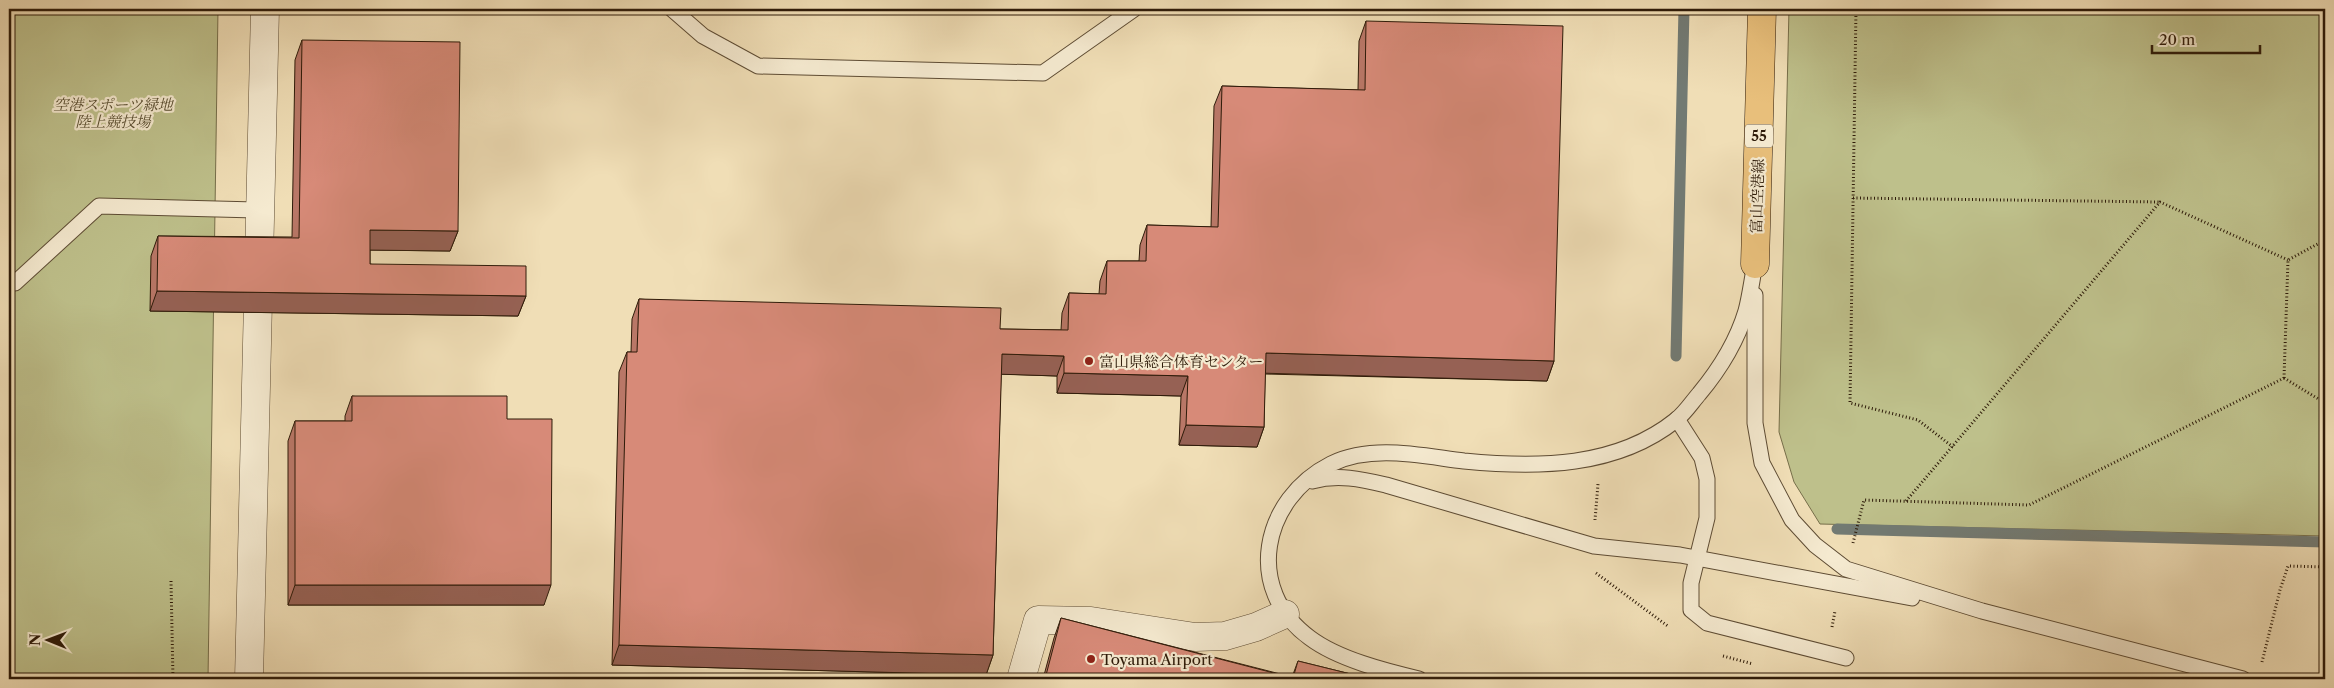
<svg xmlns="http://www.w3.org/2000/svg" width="2334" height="688" font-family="'Libre Caslon Text','Noto Serif JP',serif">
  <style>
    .green { fill: #bec08b; stroke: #766e4a }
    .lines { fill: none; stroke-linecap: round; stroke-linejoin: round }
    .stream { stroke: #727a73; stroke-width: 11 }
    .lane-casing { stroke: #5e4c34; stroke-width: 17 }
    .street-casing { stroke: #5e4c34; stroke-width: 29 }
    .primary-casing { stroke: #2e1b09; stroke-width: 29 }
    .path { stroke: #2e1b09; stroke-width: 3; stroke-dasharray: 1 2.5; stroke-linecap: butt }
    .lane { stroke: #f5ead0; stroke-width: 15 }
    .street { stroke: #f5ead0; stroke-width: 28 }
    .primary { stroke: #e8bf7b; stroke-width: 28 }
    .wall { fill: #b97767; stroke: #2e1b09 }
    .shaded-wall { fill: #966154; stroke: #2e1b09 }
    .building { fill: #d78a78; stroke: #2e1b09 }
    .poi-dot { fill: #8f2418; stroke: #f5ead0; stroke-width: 2 }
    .labels { text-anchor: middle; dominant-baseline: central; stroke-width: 4.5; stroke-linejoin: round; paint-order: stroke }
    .shield { fill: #f5ead0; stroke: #6a5945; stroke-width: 1 }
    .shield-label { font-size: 14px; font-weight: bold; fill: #2e1b09 }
    .park-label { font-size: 15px; font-style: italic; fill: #594d30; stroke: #f5ead0 }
    .street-label { font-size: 15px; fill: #2e1b09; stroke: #f5ead0 }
    .poi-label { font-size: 15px; fill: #2e1b09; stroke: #f5ead0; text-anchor: start }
  </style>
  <rect width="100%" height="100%" fill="#f0deb6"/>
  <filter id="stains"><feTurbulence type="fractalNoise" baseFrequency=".004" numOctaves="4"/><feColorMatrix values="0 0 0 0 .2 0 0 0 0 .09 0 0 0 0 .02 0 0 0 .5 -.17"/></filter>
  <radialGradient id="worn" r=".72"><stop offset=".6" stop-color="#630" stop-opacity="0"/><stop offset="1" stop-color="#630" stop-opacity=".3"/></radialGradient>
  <g class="green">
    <path d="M9,9H218L208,679H9Z"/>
    <path d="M1789,9H2325V536L1820,524L1794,482L1779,432Z"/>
  </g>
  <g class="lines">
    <g class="stream">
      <path d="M1676,356L1684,9"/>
      <path d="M1837,529L2325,542"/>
    </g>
    <g class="lane-casing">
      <g id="lane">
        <path d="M672,9L703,36L758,66L1043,73L1134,9"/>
        <path d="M15,283L99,206L260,210"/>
        <path d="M1755,295V423L1762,463L1792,520L1815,545L1846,569L1982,611L2243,679"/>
        <path d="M1677,419L1702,458L1707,479V518L1691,583V610L1707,623L1846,658"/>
        <path d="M1312,481C1338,474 1361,479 1386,485L1594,546L1680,555L1912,598"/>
        <path d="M1419,679C1385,671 1338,659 1310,638C1243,589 1262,499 1331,464C1372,444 1422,456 1464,461C1537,468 1616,468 1676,420C1685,413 1692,402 1699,394C1719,370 1737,341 1746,311C1750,296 1752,279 1755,264"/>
      </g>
    </g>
    <g class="street-casing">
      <g id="street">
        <path d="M249,679L265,9"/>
        <path d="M1021,679L1038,620L1091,621L1195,637L1225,636L1256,627L1285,614"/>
      </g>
    </g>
    <g class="primary-casing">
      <path id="primary" d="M1755,264L1762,9"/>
    </g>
    <g class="path">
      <path d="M1856,9L1850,403L1918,420L1953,447"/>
      <path d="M1853,198L2160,202"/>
      <path d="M2284,378L2288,260L2325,240"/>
      <path d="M2284,378L2325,403"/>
      <path d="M1906,501L2160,202L2288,260"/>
      <path d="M1595,520L1598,484"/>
      <path d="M1853,543L1864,500L2029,505L2284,378"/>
      <path d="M1596,573L1669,627"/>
      <path d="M171,581L173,679"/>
      <path d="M1832,627L1835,611"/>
      <path d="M1723,656L1753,664"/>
      <path d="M2262,662L2280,590L2288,566L2325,567"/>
    </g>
    <use href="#lane" class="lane"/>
    <use href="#street" class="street"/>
    <use href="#primary" class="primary"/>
  </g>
  <g class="wall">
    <path d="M1366,21L1554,361L1547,381L1265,374L1264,427L1257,447L1179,445L1181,396L1057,393V376L1001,374L993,655L986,675L612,665L619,372L627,352H631L632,319L639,299L1000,329L1061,330L1062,313L1069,293L1099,294L1100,281L1107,261H1139L1140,245L1147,225L1211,227L1214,106L1222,86L1358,90L1359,41Z"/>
    <path d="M302,40L458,231L450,251L370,250V264L526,296L518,316L150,311L151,256L158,236L292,237L295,60Z"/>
    <path d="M352,396L507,419L544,605H288V441L295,421H345V416Z"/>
    <path d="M1061,618L1292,677L1298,661L1371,679H1043L1054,638Z"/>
  </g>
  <g class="shaded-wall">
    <path d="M370,230L458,231L450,251L363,250Z"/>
    <path d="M157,291L526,296L518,316L150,311Z"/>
    <path d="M1266,353L1554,361L1547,381L1258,373Z"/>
    <path d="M1002,354L1064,356L1057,376L994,374Z"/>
    <path d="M1064,373L1188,376L1181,396L1057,393Z"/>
    <path d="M1186,425L1264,427L1257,447L1179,445Z"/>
    <path d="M295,585H551L544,605H288Z"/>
    <path d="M619,645L993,655L986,675L612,665Z"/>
  </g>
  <g class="building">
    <path d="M1366,21L1563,26L1554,361L1266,353L1264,427L1186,425L1188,376L1064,373V356L1002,354L993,655L619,645L627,352H637L639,299L1001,308L1000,329L1068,330L1069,293L1106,294L1107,261H1146L1147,225L1218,227L1222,86L1365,90Z"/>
    <path d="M302,40L460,42L458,231L370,230V264L526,266V296L157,291L158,236L299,238Z"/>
    <path d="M352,396H507V419H552L551,585H295V421H352Z"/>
    <path d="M1061,618L1293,678L1298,661L1371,679H1045Z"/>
  </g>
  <g class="poi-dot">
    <circle cx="1089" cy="361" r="5"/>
    <circle cx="1091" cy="659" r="5"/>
  </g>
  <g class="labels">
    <rect class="shield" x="1745" y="124.5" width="28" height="23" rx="4"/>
    <g class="shield-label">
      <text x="1759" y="136">55</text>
    </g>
    <g class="park-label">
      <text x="113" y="104">空港スポーツ緑地<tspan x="113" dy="17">陸上競技場</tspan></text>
    </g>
    <g class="street-label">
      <text transform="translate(1757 196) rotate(-88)">富山空港線</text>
    </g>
    <g class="poi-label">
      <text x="1099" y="361">富山県総合体育センター</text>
      <text x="1101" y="659">Toyama Airport</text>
    </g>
  </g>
  <rect width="2334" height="688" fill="none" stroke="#f0deb6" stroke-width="30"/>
  <rect x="10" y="10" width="2314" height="668" fill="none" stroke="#2e1b09" stroke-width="2.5"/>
  <rect x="15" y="15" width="2304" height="658" fill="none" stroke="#2e1b09"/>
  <g transform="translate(48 640) rotate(271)" stroke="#f5ead0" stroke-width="4" paint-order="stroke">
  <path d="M0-4L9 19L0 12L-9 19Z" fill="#2e1b09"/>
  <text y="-8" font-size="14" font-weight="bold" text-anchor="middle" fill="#2e1b09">N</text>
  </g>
  <path d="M2152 45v8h108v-8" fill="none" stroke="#2e1b09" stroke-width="2.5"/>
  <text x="2159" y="45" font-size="15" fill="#2e1b09" stroke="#f5ead0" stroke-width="4" paint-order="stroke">20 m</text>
  <rect width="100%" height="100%" filter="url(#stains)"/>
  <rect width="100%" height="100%" fill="url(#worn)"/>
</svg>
